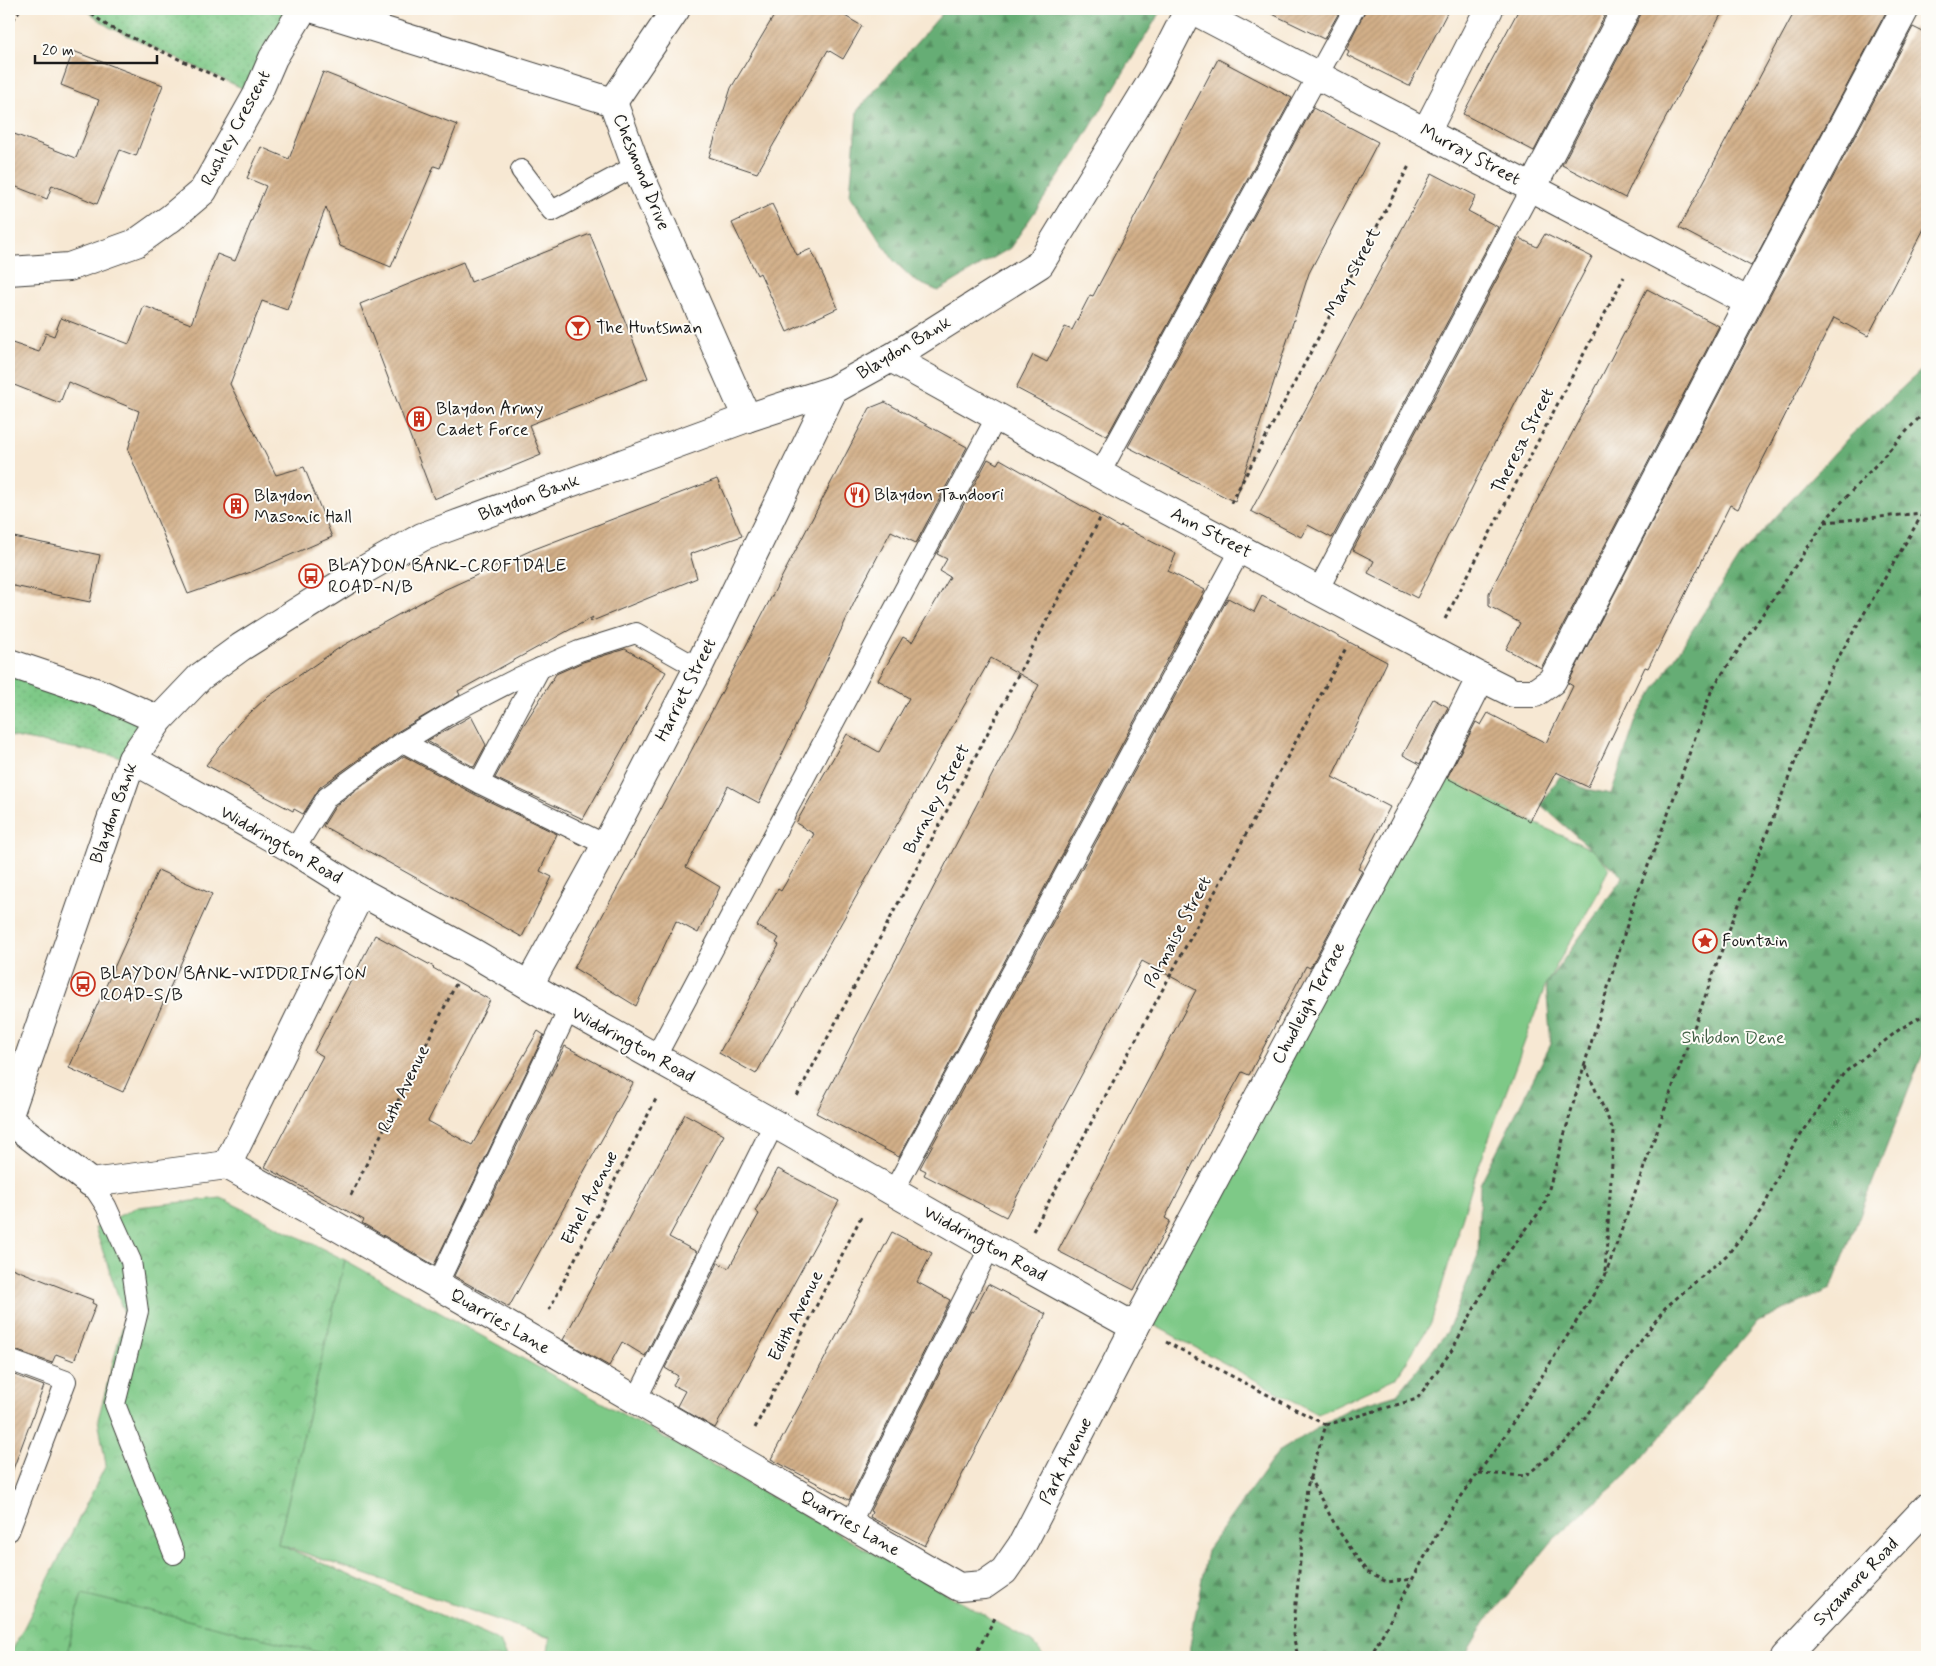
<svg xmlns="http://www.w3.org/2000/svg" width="1936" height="1666" font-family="Mynerve,sans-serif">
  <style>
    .grass { fill: url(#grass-dots); stroke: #4d7252 }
    .forest { fill: url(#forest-firs); stroke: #416448 }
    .park { fill: url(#park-crowns); stroke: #4d7252 }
    .garden { fill: #7ec987; stroke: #4d7252 }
    .building { fill: url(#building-hatch) }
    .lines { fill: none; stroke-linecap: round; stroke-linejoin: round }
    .service-casing { stroke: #3d3b37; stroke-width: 22 }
    .minor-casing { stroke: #3d3b37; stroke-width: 30 }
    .tertiary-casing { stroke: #3d3b37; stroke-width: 30 }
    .path { stroke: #3d3b37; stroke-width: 3; stroke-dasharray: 4 4; stroke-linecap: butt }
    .service { stroke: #fff; stroke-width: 20 }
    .minor { stroke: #fff; stroke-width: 28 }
    .tertiary { stroke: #fff; stroke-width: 28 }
    .labels { text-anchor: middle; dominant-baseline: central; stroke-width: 4; stroke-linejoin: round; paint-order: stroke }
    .street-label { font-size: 18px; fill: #1c1c1c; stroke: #fdfcf7 }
    .poi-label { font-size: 18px; fill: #1c1c1c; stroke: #fdfcf7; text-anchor: start }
    .park-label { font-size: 18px; fill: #436147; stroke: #fdfcf7 }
  </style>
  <defs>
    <pattern id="grass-dots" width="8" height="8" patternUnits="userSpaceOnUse" patternTransform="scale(1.25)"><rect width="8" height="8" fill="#7ec987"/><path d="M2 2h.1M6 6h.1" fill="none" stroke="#6cac74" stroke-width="1.8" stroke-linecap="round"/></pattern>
    <pattern id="forest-firs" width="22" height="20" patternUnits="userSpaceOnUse" patternTransform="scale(1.25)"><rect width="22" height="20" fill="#66ad74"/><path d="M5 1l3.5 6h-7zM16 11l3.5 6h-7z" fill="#538c5e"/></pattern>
    <pattern id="park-crowns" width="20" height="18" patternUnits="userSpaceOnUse" patternTransform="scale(1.25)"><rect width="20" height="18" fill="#7ec987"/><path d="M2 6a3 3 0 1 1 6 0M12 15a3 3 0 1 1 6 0" fill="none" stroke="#6cac74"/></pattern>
    <pattern id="building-hatch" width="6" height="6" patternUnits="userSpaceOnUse" patternTransform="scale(1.25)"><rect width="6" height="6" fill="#d2af88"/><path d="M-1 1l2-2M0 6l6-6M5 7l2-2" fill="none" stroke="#b49675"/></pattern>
  </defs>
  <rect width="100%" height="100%" fill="#fdfcf7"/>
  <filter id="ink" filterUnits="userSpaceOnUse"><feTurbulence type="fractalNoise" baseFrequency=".02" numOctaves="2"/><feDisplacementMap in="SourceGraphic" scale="10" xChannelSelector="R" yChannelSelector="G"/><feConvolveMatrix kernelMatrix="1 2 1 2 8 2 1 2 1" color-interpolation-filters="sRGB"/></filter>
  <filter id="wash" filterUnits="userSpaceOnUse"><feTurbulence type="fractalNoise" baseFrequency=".0096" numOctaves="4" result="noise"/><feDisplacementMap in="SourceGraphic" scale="20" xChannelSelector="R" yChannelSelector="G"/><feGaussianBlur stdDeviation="1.12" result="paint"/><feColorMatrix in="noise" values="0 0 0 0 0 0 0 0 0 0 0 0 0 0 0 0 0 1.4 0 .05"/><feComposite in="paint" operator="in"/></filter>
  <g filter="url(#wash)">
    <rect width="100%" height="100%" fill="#f7e8d3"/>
    <g class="grass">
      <path d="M85,9H303L257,95L109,27Z"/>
      <path d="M9,663L159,720L132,759L9,736Z"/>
    </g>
    <g class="forest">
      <path d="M946,9H1162L1073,156L1010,248L938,291L915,281L894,261L850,195L857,111Z"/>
      <path d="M1927,365V1043L1831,1289L1758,1321L1635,1467L1554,1539L1485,1622L1464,1657H1188L1207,1550L1278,1452L1350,1408L1397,1394L1447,1332L1478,1256L1480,1184L1551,1044L1546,984L1623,877L1541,805L1560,776L1586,789L1611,794L1637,717L1739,557L1849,437Z"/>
    </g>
    <path class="park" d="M221,1198L345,1260L278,1544L500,1641L507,1657H9L106,1465L98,1419L125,1317L95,1228L137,1207Z"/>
    <g class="garden">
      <path d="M1434,770L1530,821L1593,850L1609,867L1598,893L1546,984L1474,1179L1431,1323L1396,1378L1318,1414L1141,1318Z"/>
      <path d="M345,1260L1033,1642L1044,1657H547L550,1638L278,1544Z"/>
      <path d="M82,1594L338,1657H66Z"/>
    </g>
    <g id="blocks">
      <g class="building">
        <path d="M778,9H833L862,26L843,59L828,50L757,173L709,157L731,88Z"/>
        <path d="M1262,9H1341L1324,39Z"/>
        <path d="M1366,9H1449L1409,86L1347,55L1349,51L1346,49Z"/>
        <path d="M1519,9H1608L1534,151L1463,114Z"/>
        <path d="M1642,9H1724L1640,166L1625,198L1562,165L1640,16Z"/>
        <path d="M1796,9H1880L1886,12L1751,266L1679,228Z"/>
        <path d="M1913,27L1927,34V223L1868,336L1834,318L1738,509L1730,505L1648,668L1645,667L1588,787L1556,772L1530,821L1447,778L1476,722L1481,725L1488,713L1546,743L1573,686L1568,683L1763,309Z"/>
        <path d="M73,51L163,85L136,156L120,150L97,204L52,185L47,199L9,184V132L76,158L99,100L61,85Z"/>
        <path d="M1218,59L1292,98L1107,436L1016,388L1033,355L1047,362L1065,327L1072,330L1090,295L1093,296Z"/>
        <path d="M323,72L457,125L440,168L434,166L391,267L340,246L326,207L287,310L262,301L230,384L276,475L304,467L332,537L251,572L188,594L128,450L139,411L68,382L60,403L9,383V342L39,352L46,333L54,336L61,318L129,344L144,306L191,324L217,254L235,261L266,186L247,178L261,147L289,159Z"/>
        <path d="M1313,108L1378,142L1309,273L1235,502L1128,447Z"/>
        <path d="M1432,173L1476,196L1468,211L1498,227L1332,538L1308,525L1301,537L1251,511Z"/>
        <path d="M772,204L797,255L811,249L838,308L787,332L760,273L757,275L732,223Z"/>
        <path d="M590,234L648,378L529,425L541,455L434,499L360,304L463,262L471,282Z"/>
        <path d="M1545,234L1592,257L1493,446L1417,598L1368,573L1374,561L1353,550L1519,238L1537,247Z"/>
        <path d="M1647,289L1719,326L1541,668L1506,649L1520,623L1489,606V593Z"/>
        <path d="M885,402L967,447L916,543L891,531L862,586L759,803L728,786L686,867L720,887L698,933L676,921L636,1006L574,968L677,778L870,408Z"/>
        <path d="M988,459L997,464L1000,459L1120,528L1121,526L1176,554L1168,571L1205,590L899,1157L816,1113L1039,685L991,658L756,1074L719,1053L779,945L776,943L779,938L757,926L778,889L781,891L814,834L796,823L847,734L879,752L909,698L878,680L903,637L912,642L950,577L940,571L947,559L937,554Z"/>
        <path d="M717,479L742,536L690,554L697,578L590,622L593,617L458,691L460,695L397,732L320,787L303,814L294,809L293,811L206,765L239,723L265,699L339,648L372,629L444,590L532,550Z"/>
        <path d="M9,536L100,555L90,602L9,585Z"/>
        <path d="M1262,596L1387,662L1332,777L1390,807L1358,869L1362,871L1310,968L1306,966L1249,1075L1242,1072L1213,1125L1165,1218L1170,1221L1134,1290L1058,1251L1196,990L1142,961L1006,1217L924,1175L926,1171L920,1168L1228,598L1254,612Z"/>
        <path d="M625,649L666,672L583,819L495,778L523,726L556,674L583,662Z"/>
        <path d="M1433,699L1448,707L1420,764L1403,755Z"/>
        <path d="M471,716L486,745L474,767L427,741Z"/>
        <path d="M404,756L474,794L557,834L540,871L552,877L522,937L323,826L336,805Z"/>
        <path d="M158,870L212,894L123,1092L69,1068Z"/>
        <path d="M375,935L434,967L433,968L490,1000L428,1121L472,1145L538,1031L544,1035L434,1265L362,1223L364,1220L265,1167L323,1056L314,1051Z"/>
        <path d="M565,1046L633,1083L509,1307L454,1276Z"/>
        <path d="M685,1114L724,1135L669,1237L697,1252L645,1356L622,1342L609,1366L563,1340Z"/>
        <path d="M778,1169L839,1201L715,1428L677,1406L685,1391L673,1385L678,1376L665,1368L718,1263L729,1268L759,1214L755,1211Z"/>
        <path d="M892,1232L932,1253L917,1282L950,1300L849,1500L771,1459Z"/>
        <path d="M9,1267L93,1300L92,1303L96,1305L74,1361L56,1354L52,1363L9,1348Z"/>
        <path d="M988,1284L1046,1314L925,1546L870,1517L872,1512L870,1511L971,1311L973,1312Z"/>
        <path d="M9,1373L44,1386L12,1472L9,1471Z"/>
      </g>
    </g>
  </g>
  <g filter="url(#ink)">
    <use href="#blocks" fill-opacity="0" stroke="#3d3b37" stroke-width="1"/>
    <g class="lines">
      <g class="service-casing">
        <g id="service">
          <path d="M521,170L552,211L636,166"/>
          <path d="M1100,473L1354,9"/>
          <path d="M1318,590L1532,188"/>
          <path d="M403,742L479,783L606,845"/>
          <path d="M479,783L540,668"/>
          <path d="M294,850L327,797L403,742L454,711L520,677L579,651L636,633L698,668"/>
          <path d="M655,1058L996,418"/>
          <path d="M91,1183L106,1206L131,1261L138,1311L115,1404L174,1554"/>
          <path d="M893,1192L1241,549"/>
          <path d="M437,1285L569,1009"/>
          <path d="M9,1360L66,1381L9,1531"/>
          <path d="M636,1400L774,1124"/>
          <path d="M850,1524L990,1247"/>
        </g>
      </g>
      <g class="minor-casing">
        <g id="minor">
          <path d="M314,9L613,102L636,166L747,418"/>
          <path d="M1191,9L1749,302"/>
          <path d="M613,102L676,9"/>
          <path d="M1426,132L1489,9"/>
          <path d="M1532,188L1626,9"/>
          <path d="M9,271L69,267L136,243L171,218L203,191L257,95L273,58L303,9"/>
          <path d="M891,358L1118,484L1481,677L1513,693H1535L1552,681L1749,302L1905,9"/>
          <path d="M132,759L294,850L361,892L472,952L569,1009L780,1127L990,1247L1135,1327"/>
          <path d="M529,985L606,845L698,668L833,390"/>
          <path d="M9,1120L91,1183L227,1165L336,1226L959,1587L984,1585L1004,1571L1022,1545L1135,1327L1434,770L1481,677"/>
          <path d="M227,1165L361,892"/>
          <path d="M1785,1657L1927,1507"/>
        </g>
      </g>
      <g class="tertiary-casing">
        <g id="tertiary">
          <path d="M9,663L101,694L159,720"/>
          <path d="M9,1115L132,759L159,720L200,677L241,647L362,571L422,537L747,418L833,390L891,358L1040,264L1156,74L1189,9"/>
        </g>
      </g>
      <g class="path">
        <path d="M85,9L109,27L224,80"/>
        <path d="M9,27L20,9"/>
        <path d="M1231,503L1410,164"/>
        <path d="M1825,522L1923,513"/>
        <path d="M1445,619L1624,277"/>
        <path d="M1585,1066L1614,1132L1605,1271"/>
        <path d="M797,1096L1102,515"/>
        <path d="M351,1195L456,984"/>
        <path d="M1033,1231L1347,646"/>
        <path d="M549,1310L657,1097"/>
        <path d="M1166,1342L1326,1425L1307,1487L1293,1635L1298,1657"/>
        <path d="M1326,1425L1417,1399L1452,1350L1494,1271L1544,1206L1584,1066L1634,902L1668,814L1712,689L1829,516L1927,409"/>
        <path d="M755,1428L862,1215"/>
        <path d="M1479,1473L1526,1476L1569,1439L1665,1308L1728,1254L1763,1209L1789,1152L1844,1073L1900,1029L1927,1013"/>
        <path d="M1309,1477L1338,1530L1367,1572L1387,1582L1413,1579"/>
        <path d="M974,1657L995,1618"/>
        <path d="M1370,1657L1447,1516L1498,1446L1605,1276L1729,930L1831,670L1923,513L1927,509"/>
      </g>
      <use href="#service" class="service"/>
      <use href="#minor" class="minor"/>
      <use href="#tertiary" class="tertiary"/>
    </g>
  </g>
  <defs>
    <g id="bar-ring" transform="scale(1.25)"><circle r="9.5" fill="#fdfcf7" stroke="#c8321e" stroke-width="1.5"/><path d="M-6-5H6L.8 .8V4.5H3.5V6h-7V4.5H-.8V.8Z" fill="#c8321e"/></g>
    <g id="building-ring" transform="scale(1.25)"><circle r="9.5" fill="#fdfcf7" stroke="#c8321e" stroke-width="1.5"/><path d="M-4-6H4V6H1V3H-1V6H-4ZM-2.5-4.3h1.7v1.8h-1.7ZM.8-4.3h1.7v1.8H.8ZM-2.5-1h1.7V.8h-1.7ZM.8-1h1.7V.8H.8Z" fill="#c8321e"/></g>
    <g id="restaurant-ring" transform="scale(1.25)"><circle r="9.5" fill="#fdfcf7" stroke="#c8321e" stroke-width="1.5"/><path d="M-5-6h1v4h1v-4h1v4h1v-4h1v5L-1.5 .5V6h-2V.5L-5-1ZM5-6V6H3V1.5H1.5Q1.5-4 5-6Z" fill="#c8321e"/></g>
    <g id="bus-ring" transform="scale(1.25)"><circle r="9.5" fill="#fdfcf7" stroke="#c8321e" stroke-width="1.5"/><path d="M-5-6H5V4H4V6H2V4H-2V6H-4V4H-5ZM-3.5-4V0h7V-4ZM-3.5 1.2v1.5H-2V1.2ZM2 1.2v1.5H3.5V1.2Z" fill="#c8321e"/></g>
    <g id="sight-ring" transform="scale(1.25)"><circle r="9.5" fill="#fdfcf7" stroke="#c8321e" stroke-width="1.5"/><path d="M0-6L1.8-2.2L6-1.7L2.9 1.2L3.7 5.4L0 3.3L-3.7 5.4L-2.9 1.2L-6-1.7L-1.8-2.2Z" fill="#c8321e"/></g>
  </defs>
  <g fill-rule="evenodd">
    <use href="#bar-ring" x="578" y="328"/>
    <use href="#building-ring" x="419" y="419"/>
    <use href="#restaurant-ring" x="857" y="495"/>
    <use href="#building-ring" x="236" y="506"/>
    <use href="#bus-ring" x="311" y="576"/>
    <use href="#sight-ring" x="1705" y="941"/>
    <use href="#bus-ring" x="83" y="984"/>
  </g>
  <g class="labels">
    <g class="street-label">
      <text transform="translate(236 128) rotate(-62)">Rushley Crescent</text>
      <text transform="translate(1470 155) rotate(28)">Murray Street</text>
      <text transform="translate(641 172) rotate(68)">Chesmond Drive</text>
      <text transform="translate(1353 272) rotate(-62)">Mary Street</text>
      <text transform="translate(904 348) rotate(-31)">Blaydon Bank</text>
      <text transform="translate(1523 441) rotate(-63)">Theresa Street</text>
      <text transform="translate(529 498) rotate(-20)">Blaydon Bank</text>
      <text transform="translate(1211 533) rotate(28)">Ann Street</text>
      <text transform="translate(686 690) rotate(-63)">Harriet Street</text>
      <text transform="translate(937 799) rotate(-62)">Burnley Street</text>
      <text transform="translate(114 813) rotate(-70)">Blaydon Bank</text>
      <text transform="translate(281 845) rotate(30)">Widdrington Road</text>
      <text transform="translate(1178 932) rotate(-62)">Polmaise Street</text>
      <text transform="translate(1309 1003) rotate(-62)">Chudleigh Terrace</text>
      <text transform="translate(633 1045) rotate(29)">Widdrington Road</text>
      <text transform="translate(404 1089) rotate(-64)">Ruth Avenue</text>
      <text transform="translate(590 1198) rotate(-63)">Ethel Avenue</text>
      <text transform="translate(985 1244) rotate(29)">Widdrington Road</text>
      <text transform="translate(796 1316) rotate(-63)">Edith Avenue</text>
      <text transform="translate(500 1322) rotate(30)">Quarries Lane</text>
      <text transform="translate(1066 1461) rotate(-63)">Park Avenue</text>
      <text transform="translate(850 1524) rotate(30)">Quarries Lane</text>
      <text transform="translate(1856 1582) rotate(-46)">Sycamore Road</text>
    </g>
    <g class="poi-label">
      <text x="596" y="328">The Huntsman</text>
      <text x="436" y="409">Blaydon Army<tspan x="436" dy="21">Cadet Force</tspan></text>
      <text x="874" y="495">Blaydon Tandoori</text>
      <text x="254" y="496">Blaydon<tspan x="254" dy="21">Masonic Hall</tspan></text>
      <text x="328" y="566">BLAYDON BANK-CROFTDALE<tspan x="328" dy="21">ROAD-N/B</tspan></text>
      <text x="1722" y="941">Fountain</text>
      <text x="100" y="974">BLAYDON BANK-WIDDRINGTON<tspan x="100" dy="21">ROAD-S/B</tspan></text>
    </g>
    <g class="park-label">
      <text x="1733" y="1038">Shibdon Dene</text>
    </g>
  </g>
  <rect width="1936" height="1666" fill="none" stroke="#fdfcf7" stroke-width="30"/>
  <path d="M35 55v8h122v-8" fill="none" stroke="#1c1c1c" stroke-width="2.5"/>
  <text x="42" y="55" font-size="15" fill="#1c1c1c" stroke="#fdfcf7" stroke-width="4" paint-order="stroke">20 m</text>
</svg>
